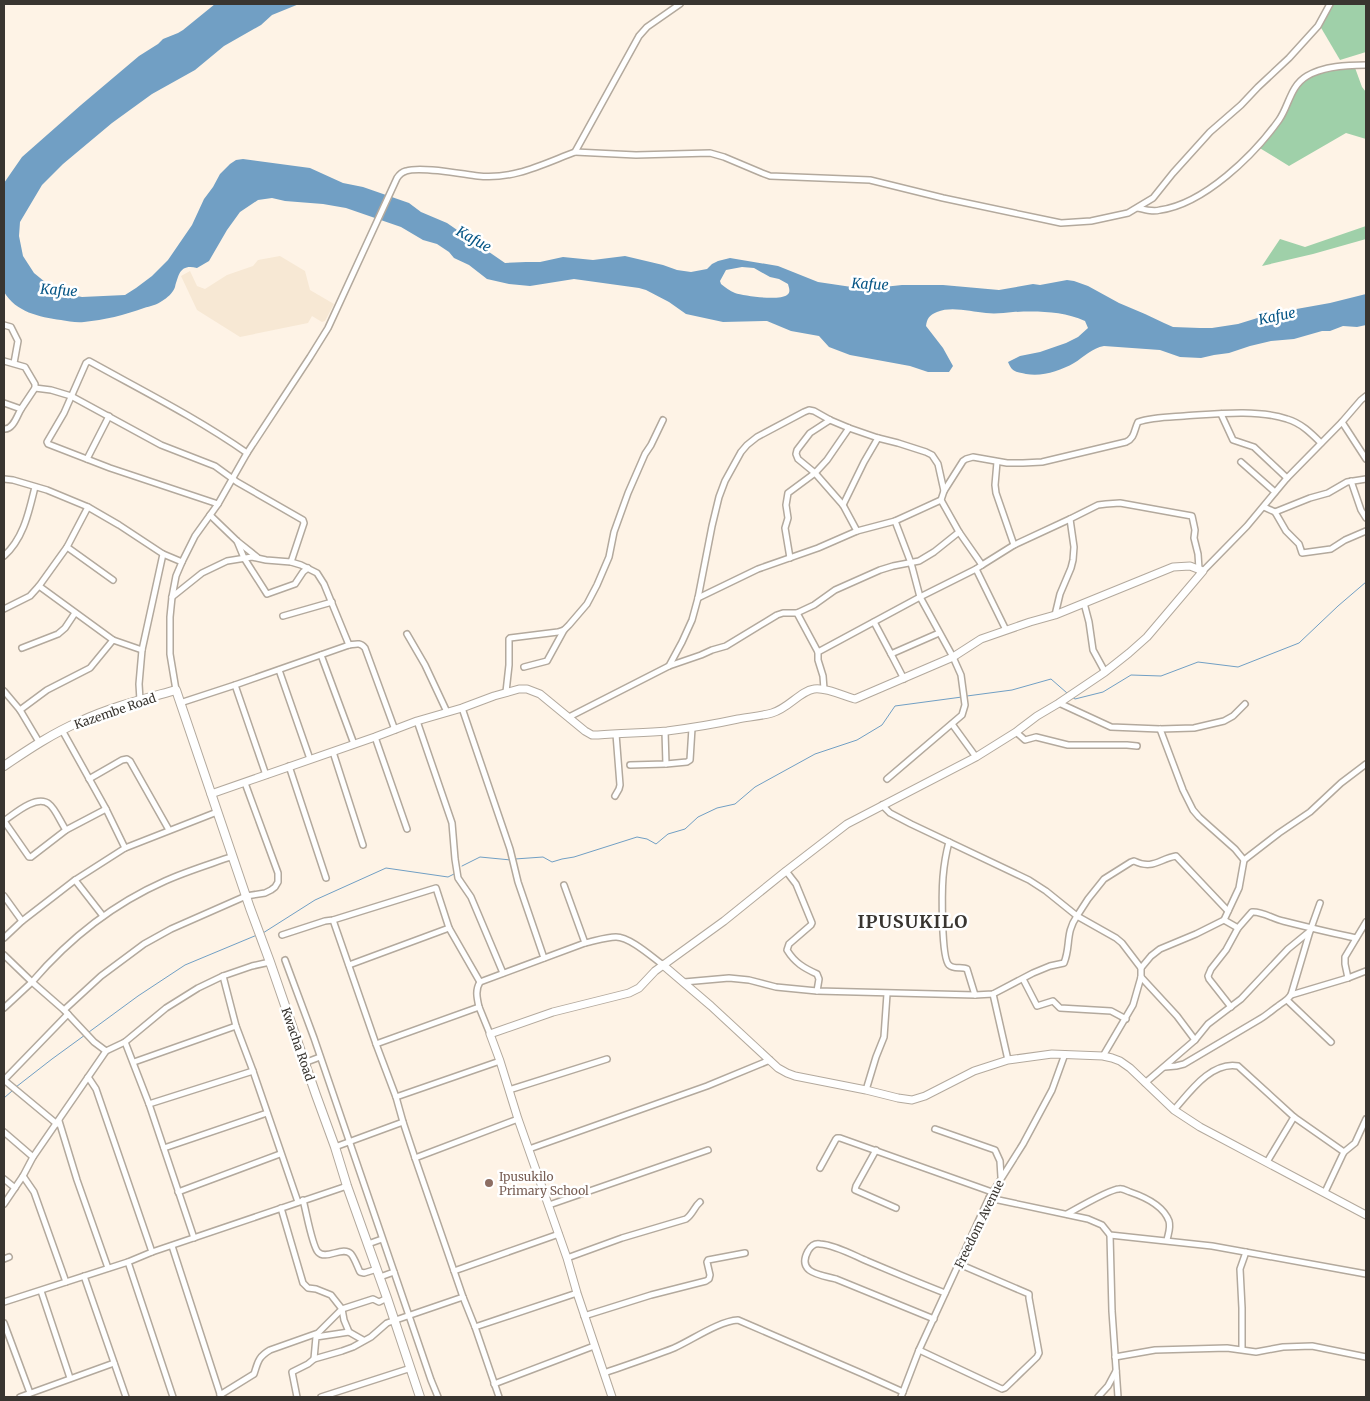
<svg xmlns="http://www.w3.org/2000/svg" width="1370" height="1401" font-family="Merriweather,serif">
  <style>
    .built { fill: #f7e8d4 }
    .forest { fill: #9fd0a9 }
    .water { fill: #719fc4; fill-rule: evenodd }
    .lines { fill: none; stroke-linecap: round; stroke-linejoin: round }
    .stream { stroke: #719fc4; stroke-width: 1 }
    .minor-casing { stroke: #b3a99d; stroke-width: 8 }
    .tertiary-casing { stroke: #b3a99d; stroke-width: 9 }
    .secondary-casing { stroke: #b3a99d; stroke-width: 10 }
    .minor { stroke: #fff; stroke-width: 5 }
    .tertiary { stroke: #fff; stroke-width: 7 }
    .secondary { stroke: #fff; stroke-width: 8 }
    .education-dot { fill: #8d6e63; stroke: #fff; stroke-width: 2 }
    .labels { text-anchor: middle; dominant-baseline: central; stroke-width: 5; stroke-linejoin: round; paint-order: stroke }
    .street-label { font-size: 12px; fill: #393530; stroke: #fff }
    .education-label { font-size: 12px; fill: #785e54; stroke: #fff; text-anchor: start }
    .water-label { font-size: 14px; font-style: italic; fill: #055585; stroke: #fff }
    .district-label { font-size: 18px; font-weight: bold; letter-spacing: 1px; fill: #393530; stroke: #fff }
  </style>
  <rect width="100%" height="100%" fill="#fef3e6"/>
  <path class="built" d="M280,256L305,271L310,290L334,304L325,321L322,322L312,316L308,323L240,337L197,310L181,276L190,271L197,286L205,289L227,275L253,266L258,260Z"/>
  <g class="forest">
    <path d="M1333,4H1366V52L1340,60L1320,26Z"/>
    <path d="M1354,65L1362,87L1366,92V139L1346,133L1289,166L1258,147L1280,118L1299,82L1322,70Z"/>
    <path d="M1366,226V239L1313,254L1262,266L1280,239L1305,247Z"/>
  </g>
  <path class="water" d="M215,4H299L272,15L261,25L224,46L195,70L152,94L112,123L63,164L42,185L20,222L19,236L23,256L34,273L45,282L62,293L82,297L125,295L136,288L152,276L168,260L192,225L204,199L213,187L220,174L230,164L236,160L243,159L310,168L343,183L363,187L409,203L421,212L447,223L505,263L526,262H540L563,257L593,260L625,256L663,265L677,270L691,272L707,269L712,264L718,261L730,258L778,266L818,282L865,289L902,285H943L999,290L1033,284L1040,285L1067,280L1074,281L1088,286L1119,303L1145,314L1164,323L1173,327L1200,328H1212L1238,324L1274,313L1330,303L1366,294V325L1357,327L1343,326L1330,331H1322L1294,339L1271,341L1250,346L1229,353L1214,355L1201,358L1180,357L1160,350L1104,346C1092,348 1084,357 1074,363C1060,371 1042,377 1026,374C1016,372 1012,372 1008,362L1020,356L1040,352L1066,343L1078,337L1088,328L1085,321C1062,311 1038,311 1013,312C1004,313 995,314 986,313C971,312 952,306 937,312C929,315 927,319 926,326L943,348L953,366L949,372H928L910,366L850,355L829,347L819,336L791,331L767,321L723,322L686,314L669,302L646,290L639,288L574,279L530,286L509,284L487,279L469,265L454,258L449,252L437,244L423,240L401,227L346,208L323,204L285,201L272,198L258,200L240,212L227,230L209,261L197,268C180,264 179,274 175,287C173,293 167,298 162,301C157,305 150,306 144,308C125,315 104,320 84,322C76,323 68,321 61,320C39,317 16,312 4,292V183L22,157L81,105L139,56L158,44L163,39L178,33L183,30ZM742,267L754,268L770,277L779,279L788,284C789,288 791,292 787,295C779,301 744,296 735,293C730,291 725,287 721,284L720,281L726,270Z"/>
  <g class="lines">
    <g class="stream">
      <path d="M967,696L1012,690L1051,679L1067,693"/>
      <path d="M1072,697L1075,699L1103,692L1131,675L1161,676L1198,662L1238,667L1299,643L1338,606L1366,582"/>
      <path d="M515,859L543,857L552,862L562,859L574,857L637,837L647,839L656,844L668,834L685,829L698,817L717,808L735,804L755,787L815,754L857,740L882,725L895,706L962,697"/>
      <path d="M462,866L480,857L511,860"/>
      <path d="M263,933L315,900L386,868L448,877L454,874"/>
      <path d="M89,1032L138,996L185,965L257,935"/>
      <path d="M16,1087L52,1059L85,1035"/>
      <path d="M4,1098L12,1091"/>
    </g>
    <g class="minor-casing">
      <g id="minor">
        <path d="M575,152L636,155L710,153L724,157L762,173L770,176L870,180L943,198L1061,223L1091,221L1128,213L1153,198L1173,173L1210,132L1241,105L1258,87L1289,58L1318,26L1330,4"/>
        <path d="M1138,208C1146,210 1153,212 1160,210C1204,204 1254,155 1279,120C1289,106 1290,86 1307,76C1324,66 1347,65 1366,65"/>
        <path d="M4,325L11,327L18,341L14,363"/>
        <path d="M4,361L25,367L35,384V388L21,409"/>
        <path d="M35,388L51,390L71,396L161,445L215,466L237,482L303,520L304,523L291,562"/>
        <path d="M4,403L21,409C17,416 13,430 4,429"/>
        <path d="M1221,414L1233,440L1254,447L1287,478"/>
        <path d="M830,420L810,433L797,450L796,454L798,459L815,473L843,505L857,531"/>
        <path d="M1342,422L1366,459"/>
        <path d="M87,459L109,416"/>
        <path d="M997,462L995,485L996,493L1014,545"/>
        <path d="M1241,462L1275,492"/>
        <path d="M4,479L13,480L47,490L88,507L119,525L163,554L142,650L139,684L140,700"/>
        <path d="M1351,481L1361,510L1366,518"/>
        <path d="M944,491L963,461L966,459L973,457L1007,463H1023L1042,462L1126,442C1135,438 1134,430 1138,422C1152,417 1169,417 1184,416C1215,414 1257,409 1287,419C1301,423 1311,433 1321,443"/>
        <path d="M218,504L110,468L48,444L47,442L64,413L86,363L89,361C143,391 197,418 247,453"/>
        <path d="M843,505L864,462L878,438"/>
        <path d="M88,507L67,547L39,586L113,640"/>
        <path d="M1264,507L1275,512L1286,531L1299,544L1302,553L1331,549L1345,540L1366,531"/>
        <path d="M1275,512L1310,498L1328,493L1347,482L1366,479"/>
        <path d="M210,515L237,541L257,557"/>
        <path d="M237,541L244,558L267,594L295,584L303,572L308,568"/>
        <path d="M67,547L113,580"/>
        <path d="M163,554L182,562"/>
        <path d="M4,556C24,538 29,511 35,487"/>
        <path d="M790,558L785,528L788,518L786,505L788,493L815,473L827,460L849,428"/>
        <path d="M982,565L1014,545L1070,519"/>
        <path d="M1203,571L1247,526L1287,478L1342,422L1361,400L1366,396"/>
        <path d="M172,597L202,573L227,561L252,557L266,560L291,562L301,565L317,573L324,584L349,645"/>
        <path d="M698,598L758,569L818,548L857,531L895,521L941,500"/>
        <path d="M1084,603L1089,622L1093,650L1105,672"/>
        <path d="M4,609L30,596L39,586"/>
        <path d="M797,613L818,652"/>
        <path d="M1055,615L1060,594L1071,568L1073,560L1074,547L1070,519L1098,505L1106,504L1120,503L1192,516L1195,530L1194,538L1198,554L1199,569"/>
        <path d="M283,616L332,602"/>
        <path d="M874,622L891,654L939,633"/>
        <path d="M407,634L425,665L447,712"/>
        <path d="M22,648L58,634L65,628L75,613"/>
        <path d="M891,654L904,679"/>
        <path d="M321,655L354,744"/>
        <path d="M669,666L701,655L712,650L726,646L777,615L783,613H797L814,605L835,590L880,570L893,566L919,561L934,552L959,532"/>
        <path d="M524,667L547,661L564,630"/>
        <path d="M279,670L310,759"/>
        <path d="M235,685L266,775"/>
        <path d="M824,689L823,676L818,660V652L920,597L976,569"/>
        <path d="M176,690L170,654V617L172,597L176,576L182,562L195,536L218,504L247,453L310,357L328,328L397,178C399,175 402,172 406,171C421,166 461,174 478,176C513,180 543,164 575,152L639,36L647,27L680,4"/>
        <path d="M4,691L20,710L39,742"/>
        <path d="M506,692L509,665V639L510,638L558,632L564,630L569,625L587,604L597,585L609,557L614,532L628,493L645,454L651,445L663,420"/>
        <path d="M180,703L235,685L349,645C356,644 360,642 365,648L395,730"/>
        <path d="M1059,703L1111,727L1160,729L1194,728L1224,721L1233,716L1245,704"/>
        <path d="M462,708L510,849L518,882L544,958"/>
        <path d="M20,710L47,690L90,668L113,640L142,650"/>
        <path d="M569,717L669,666L682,642L692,620L698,598L712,526L719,497L725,481L741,452L747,445L757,437L804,412L809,410L814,411L830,420L849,428L878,438L898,443L926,452L932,455L938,464L944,491L941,500L959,532L982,565L976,569L1006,630"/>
        <path d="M417,721L452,823L455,859L458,878L471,897L503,973"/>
        <path d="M952,724L976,757"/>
        <path d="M62,730L106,809L125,848"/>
        <path d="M665,731L666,764"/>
        <path d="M1016,732L1025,740L1036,737L1068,745H1127L1137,746"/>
        <path d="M375,737L407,829"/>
        <path d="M333,752L363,845"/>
        <path d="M630,765L666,764L687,762L690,760L692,728"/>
        <path d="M289,766L326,878"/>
        <path d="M89,779L122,760L127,759L130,761L169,830"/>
        <path d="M887,779L962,715L965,705L961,675L953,657L920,597L911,563L895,521"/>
        <path d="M615,796L619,789L620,785L616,734"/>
        <path d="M882,805L890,813L911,824L1029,880L1046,891L1077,916L1088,899L1104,879L1131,862L1134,861C1153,870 1159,859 1176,856L1228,911"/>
        <path d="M4,821L29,857H31L66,830L106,809"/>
        <path d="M4,821C13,815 36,794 49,804C55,808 61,823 66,830"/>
        <path d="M949,842C946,853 944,865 943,877C942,890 941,958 949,965C954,970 962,966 967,969L975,995"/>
        <path d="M1244,860L1279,833L1310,812L1341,783L1366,764"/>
        <path d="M786,871L796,884L812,923L811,925L789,944L787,950C795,963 804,968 817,974L819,979L817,991"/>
        <path d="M75,880L103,916"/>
        <path d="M564,885L585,943"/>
        <path d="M4,896L22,921"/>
        <path d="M333,920L376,1044L396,1097L403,1122L415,1158L463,1297L475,1327L499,1397"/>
        <path d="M1224,920L1238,928"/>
        <path d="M449,928L480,982"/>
        <path d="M282,935L325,921L333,920L436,888L449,928L349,965"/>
        <path d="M4,938L22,921L75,880L125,848L217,812"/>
        <path d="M4,955L32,982C68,940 113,904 165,881C187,871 211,864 233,856"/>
        <path d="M285,960L314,1038L431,1380L438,1397"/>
        <path d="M223,976L236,1026L253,1071L298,1202"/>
        <path d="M1141,977L1177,1016L1195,1040"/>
        <path d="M1348,978L1345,964V957L1366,922"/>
        <path d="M1023,979L1037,1006L1053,1001L1060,1008L1111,1011L1126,1019"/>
        <path d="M684,982L729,978L749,980L776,987L817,991L975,995L993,994L1033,973L1050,966L1064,963C1071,946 1065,933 1077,916L1116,938L1122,943L1141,968"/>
        <path d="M993,994L1008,1060"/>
        <path d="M1291,995L1348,978L1366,971"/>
        <path d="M1288,1001L1331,1042"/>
        <path d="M479,1007C477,998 475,990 480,982L585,943C595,941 606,937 616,937C630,937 652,957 663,965"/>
        <path d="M1231,1007L1209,979L1208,976L1211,969L1226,950L1238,928L1252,912C1262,911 1273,919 1283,921C1307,927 1331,933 1356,938"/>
        <path d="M4,1008L32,982L64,1010L94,1042L106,1051"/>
        <path d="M64,1010L101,976L144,944L171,929L246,896L265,893L271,890L275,887L278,882V873L245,783"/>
        <path d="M125,1042L149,1104L194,1238"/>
        <path d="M376,1044L479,1007L490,1034"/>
        <path d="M1103,1056L1133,1005L1141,977V968L1151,956L1160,949L1196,934L1224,920L1239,888L1244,860L1235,849L1199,817L1193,810L1183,790L1160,729"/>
        <path d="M134,1062L236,1026"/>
        <path d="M304,1063L320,1057"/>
        <path d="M1165,1067L1176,1066L1184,1064L1260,1019C1267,1015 1272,1010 1278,1006C1284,1001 1287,1001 1291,995L1310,931L1320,903"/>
        <path d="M88,1077L96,1089L152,1252"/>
        <path d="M1145,1083L1195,1040L1208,1024L1241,999L1288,949L1310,931"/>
        <path d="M509,1090L607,1059"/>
        <path d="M866,1090L876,1057L884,1037L887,994"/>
        <path d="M396,1097L500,1061"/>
        <path d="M149,1104L253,1071"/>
        <path d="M1174,1110C1189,1093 1211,1061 1238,1066L1294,1117L1344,1152"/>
        <path d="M59,1121L77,1180L108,1268"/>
        <path d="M57,1124L4,1080L68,1014"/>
        <path d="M935,1129L995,1150L1000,1161L1001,1177"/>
        <path d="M4,1132L33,1157"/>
        <path d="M335,1147L403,1122"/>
        <path d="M164,1148L267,1113"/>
        <path d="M529,1149L707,1086L770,1060"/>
        <path d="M876,1150L856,1186L855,1190L896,1208"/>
        <path d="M415,1158L518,1119"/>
        <path d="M1267,1162L1294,1117"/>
        <path d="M820,1168L836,1139L837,1138H840L992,1192"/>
        <path d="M23,1176L34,1192L66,1282"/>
        <path d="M4,1179L15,1188"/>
        <path d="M178,1192L280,1154"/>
        <path d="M1325,1192L1342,1156L1344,1152L1355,1143L1366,1119"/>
        <path d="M989,1198L1088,1219L1102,1225L1110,1235L1212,1246L1366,1274"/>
        <path d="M303,1200C306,1210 312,1246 318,1252C326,1261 343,1245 351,1254C355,1259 357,1266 360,1272L364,1273L377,1269"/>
        <path d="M4,1204L23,1176L33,1157L106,1051L125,1042L166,1008L198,988L223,976L252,966L270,962"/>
        <path d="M549,1205L708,1150"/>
        <path d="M281,1208L303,1283L308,1288L316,1289L331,1295L342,1309L344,1320L349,1332L363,1340"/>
        <path d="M1067,1214C1076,1209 1110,1189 1119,1189C1122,1188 1127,1191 1130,1192C1145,1197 1163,1205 1169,1221C1171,1228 1168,1234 1167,1240"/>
        <path d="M1110,1235L1112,1311L1118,1397"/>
        <path d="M368,1244L382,1239"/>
        <path d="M172,1246L221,1397"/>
        <path d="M567,1258L622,1238L686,1219C693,1214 694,1207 700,1202"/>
        <path d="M4,1259L9,1257"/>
        <path d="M128,1262L173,1397"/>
        <path d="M454,1271L559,1234"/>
        <path d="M84,1276L126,1397"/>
        <path d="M380,1277L394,1272"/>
        <path d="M41,1291L70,1378"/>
        <path d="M4,1302L128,1262L152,1252L347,1186"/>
        <path d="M584,1316L651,1295L706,1281L709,1279L710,1275L707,1262L708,1260L745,1253"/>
        <path d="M934,1319L836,1279C821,1275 796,1273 808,1251C811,1246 815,1243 820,1244C835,1245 853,1255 867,1261C893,1272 919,1283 945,1293"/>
        <path d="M4,1323L30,1393"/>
        <path d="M475,1327L577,1293"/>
        <path d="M1242,1349V1308L1240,1269L1246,1252"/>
        <path d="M919,1350L1002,1389L1005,1388L1037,1357L1039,1353L1029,1298V1294L959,1264"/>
        <path d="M1115,1357L1155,1350L1227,1348L1256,1352L1283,1347L1312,1346L1366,1357"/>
        <path d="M314,1359L342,1351L353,1347L371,1337L387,1323L463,1297"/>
        <path d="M604,1373C627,1365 651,1357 674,1348C692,1340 719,1321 738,1320L863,1374L903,1392"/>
        <path d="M494,1384L594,1346"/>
        <path d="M220,1395L254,1374C258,1362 258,1357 270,1350L318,1333L342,1309L373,1299L379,1302L387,1298"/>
        <path d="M20,1397L114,1363"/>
        <path d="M297,1397L292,1372L308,1364L314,1359L316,1337L349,1332"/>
        <path d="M321,1397L411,1368"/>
        <path d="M901,1397L919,1350L989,1198L1023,1144L1052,1090L1065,1054"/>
        <path d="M1098,1397L1108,1386L1116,1371"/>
      </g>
    </g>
    <g class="tertiary-casing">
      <g id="tertiary">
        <path d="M211,794L375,737L417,721L462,708L494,696L519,689H527L540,694L585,731L592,735H598C621,733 644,733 667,731C691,728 715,724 738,719C749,717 761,716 772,713C789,708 800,691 814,689C825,687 844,696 855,699L953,657L981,639L1030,622L1055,615L1173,567L1190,566L1203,571L1147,637L1129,653L1105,672L1059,703L1037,716L1016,732L976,757L847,824L786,871L724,921L655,971L639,988L629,993L553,1012L490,1034L500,1061L518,1119L567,1258L577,1293L612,1397"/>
        <path d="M663,965L711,1006L778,1068L787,1073L795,1076L866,1090L898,1098L912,1100L925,1096L974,1071L1008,1060L1052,1054L1103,1056L1112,1058L1120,1061L1130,1068L1174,1110L1200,1127L1366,1215"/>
      </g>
    </g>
    <g class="secondary-casing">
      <path id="secondary" d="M4,766C29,749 53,733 81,721C111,707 144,699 176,690L250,908L270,962L316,1095L335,1147L347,1186L387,1298L420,1397"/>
    </g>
    <use href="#minor" class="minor"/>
    <use href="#tertiary" class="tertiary"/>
    <use href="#secondary" class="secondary"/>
  </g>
  <circle class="education-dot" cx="489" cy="1183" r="5"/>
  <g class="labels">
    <g class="street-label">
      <text transform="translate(115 711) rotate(-19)">Kazembe Road</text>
      <text transform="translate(298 1044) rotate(71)">Kwacha Road</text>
      <text transform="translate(979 1224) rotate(-64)">Freedom Avenue</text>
    </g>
    <g class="education-label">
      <text x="499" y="1176">Ipusukilo<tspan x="499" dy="14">Primary School</tspan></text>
    </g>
    <g class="water-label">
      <text transform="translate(474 239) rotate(29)">Kafue</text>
      <text transform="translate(870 284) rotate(3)">Kafue</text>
      <text transform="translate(59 290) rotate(4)">Kafue</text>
      <text transform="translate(1277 316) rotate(-12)">Kafue</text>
    </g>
    <g class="district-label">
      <text x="913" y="921">IPUSUKILO</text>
    </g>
  </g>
  <rect width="1370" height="1401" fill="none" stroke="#393530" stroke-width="10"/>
</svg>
